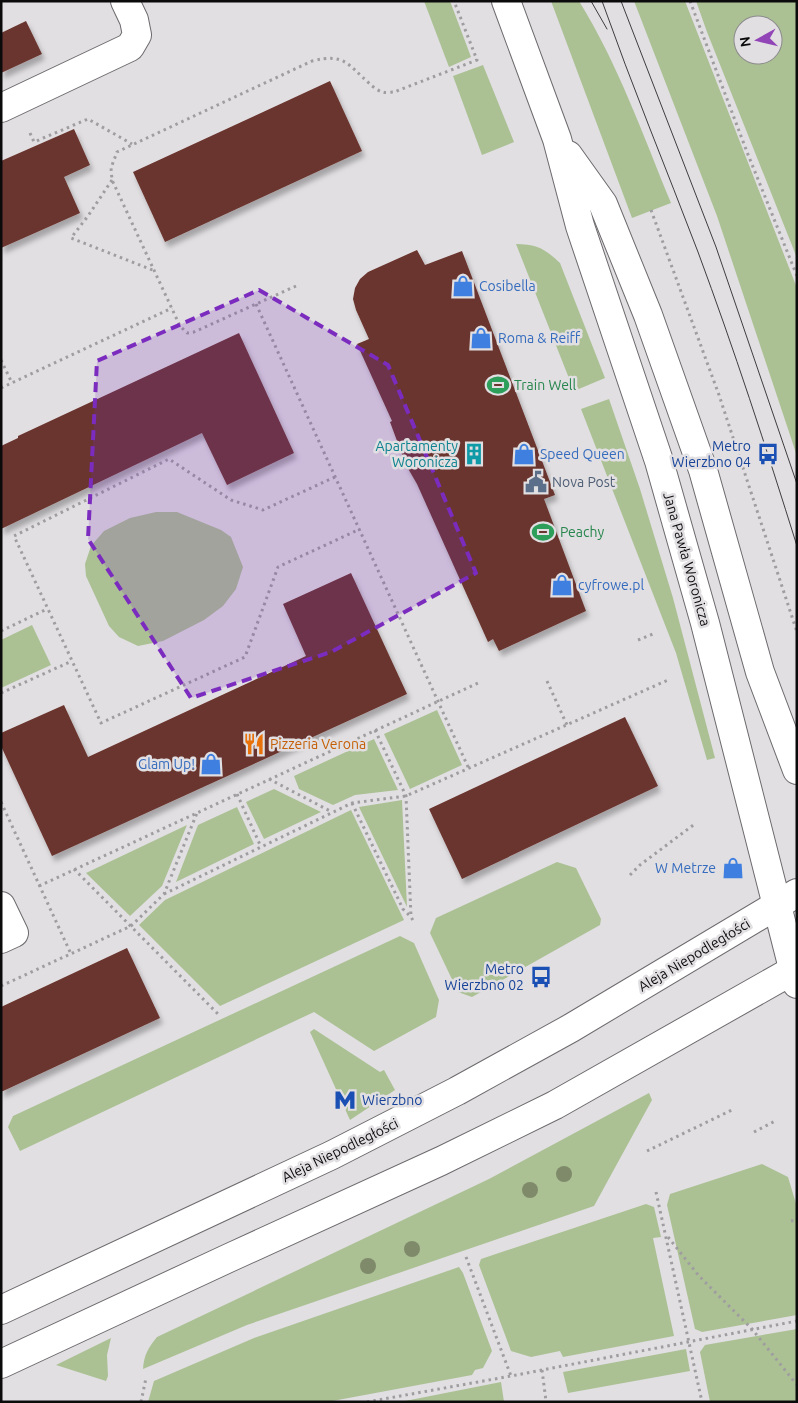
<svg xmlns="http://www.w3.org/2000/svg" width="798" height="1403" font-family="Ubuntu,sans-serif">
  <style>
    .green { fill: #abc194; fill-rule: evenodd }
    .building { fill: #6a342d; filter: url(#shadow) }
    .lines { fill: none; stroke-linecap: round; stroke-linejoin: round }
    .street-casing { stroke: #6d6a6d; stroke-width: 30 }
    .secondary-casing { stroke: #6d6a6d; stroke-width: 30 }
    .path { stroke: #9f9d9f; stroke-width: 3; stroke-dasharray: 2.5 4; stroke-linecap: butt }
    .street { stroke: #fff; stroke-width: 28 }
    .secondary { stroke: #fff; stroke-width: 28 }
    .tram { stroke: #3e3d3e; stroke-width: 1 }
    .tree { fill: #7f8a6a }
    .marked { fill: #7b2cbf; fill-opacity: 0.2; stroke: #7b2cbf; stroke-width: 4; stroke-dasharray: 10 6; stroke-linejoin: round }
    .labels { text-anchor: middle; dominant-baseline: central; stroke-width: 5; stroke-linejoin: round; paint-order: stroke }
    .shop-label { font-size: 14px; fill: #366cbe; stroke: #e1dfe2; text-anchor: start }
    .leisure-label { font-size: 14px; fill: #27864d; stroke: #e1dfe2; text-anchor: start }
    .culture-label { font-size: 14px; fill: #0d838f; stroke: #e1dfe2; text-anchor: end }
    .transit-label { font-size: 14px; fill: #164399; stroke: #e1dfe2; text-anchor: end }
    .service-label { font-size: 14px; fill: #4e5e75; stroke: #e1dfe2; text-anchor: start }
    .street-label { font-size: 14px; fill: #0c0b0c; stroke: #e1dfe2 }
    .food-label { font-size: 14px; fill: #c56008; stroke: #e1dfe2; text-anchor: start }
  </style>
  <defs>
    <filter id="shadow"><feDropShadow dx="3" dy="5.5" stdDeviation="2.5" flood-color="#0004"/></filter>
  </defs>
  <rect width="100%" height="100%" fill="#e1dfe2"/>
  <g class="green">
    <path d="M424,1H450L471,57L449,67Z"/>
    <path d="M551,1H579C618,64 643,135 671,203L632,218Z"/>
    <path d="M634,1H685L797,288V456L717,216Z"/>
    <path d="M696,1H797V258L707,32ZM743,25H773V55H743Z"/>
    <path d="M483,65L514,142L482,155L453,76Z"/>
    <path d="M516,244C537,244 545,249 560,263L605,378L574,391Z"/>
    <path d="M609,399L640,489L673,598L715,758L707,760L676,653L581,409Z"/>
    <path d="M156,512H177L221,530L231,537L243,567L236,589L223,606L204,620L163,641L138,646L119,637L109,626L86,576L85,564L91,546L104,531L130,518Z"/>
    <path d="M32,625L51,665L1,688V640Z"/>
    <path d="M437,710L462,765L410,789L384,734Z"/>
    <path d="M374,739L398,790L355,795L333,805L299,789L294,776Z"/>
    <path d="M274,789L321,812L264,839L246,802Z"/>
    <path d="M402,800L407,907L359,807Z"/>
    <path d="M237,807L254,844L176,882L198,825Z"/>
    <path d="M351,810L404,920L220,1006L139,925L165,900Z"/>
    <path d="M187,825L162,886L130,916L86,873Z"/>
    <path d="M557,862L576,868L601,919L600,925L472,997L458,992L430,933L436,918Z"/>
    <path d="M400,936L414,943L439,1000L436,1017L374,1051L314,1012L20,1151L8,1127L13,1116Z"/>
    <path d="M314,1029L380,1072L384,1070L395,1090L350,1120L310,1032Z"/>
    <path d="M649,1093L652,1100L594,1206L247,1325L143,1369C144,1355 148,1348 157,1337L489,1179Z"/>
    <path d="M762,1164L788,1177L797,1207V1315L702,1332L695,1329L667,1205L670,1194Z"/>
    <path d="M646,1204L654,1207L661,1237L653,1238L674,1336L563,1357L560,1351L531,1357L511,1351L479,1265L481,1259Z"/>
    <path d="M459,1267L463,1273L492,1351L483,1368L475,1370L472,1375L327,1402H148L154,1381L254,1338Z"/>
    <path d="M797,1329V1402H710L700,1352L705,1345Z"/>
    <path d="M111,1338L107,1355L108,1376L106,1381L56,1365Z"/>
    <path d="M686,1349L690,1371L568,1393L563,1372Z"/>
    <path d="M501,1382L504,1402H400Z"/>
  </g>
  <g class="building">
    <path d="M26,21L42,54L1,73V33Z"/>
    <path d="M330,81L362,151L165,242L133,172Z"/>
    <path d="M74,129L90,165L64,177L80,213L1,248V161Z"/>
    <path d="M417,250L425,265L462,251L555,495L544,499L586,611L499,651L493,639L488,642L417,484L406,465L390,422L392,421L357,344L369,339L356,310L353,299L355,288L360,279L368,272Z"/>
    <path d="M239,333L294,453L227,485L202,433L1,529V446L18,438V436Z"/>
    <path d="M351,573L407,694L52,856L1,746V733L64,705L88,757L306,656L283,604Z"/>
    <path d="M625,717L658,786L462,879L429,809Z"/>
    <path d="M127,948L160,1018L1,1092V1007Z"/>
  </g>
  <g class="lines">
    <g class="street-casing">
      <g id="street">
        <path d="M1,108L130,47L137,35L134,20L125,1"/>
        <path d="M1,906L14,933L1,939"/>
      </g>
    </g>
    <g class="secondary-casing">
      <g id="secondary">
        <path d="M506,1L557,139L580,226L659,461L705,623L797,984"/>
        <path d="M568,155L603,204L648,315L703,470L760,672L797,770"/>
        <path d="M1,1310L332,1155L457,1091L571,1028L797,893"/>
        <path d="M1,1364L231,1257L441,1161L555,1105L797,968"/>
      </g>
    </g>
    <g class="path">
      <path d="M690,1L747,152L797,276"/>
      <path d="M30,133L34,142L88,119L132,144"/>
      <path d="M112,180L88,216L71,238L155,271"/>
      <path d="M651,210L719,395L797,632"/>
      <path d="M296,286L194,332L187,333L180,326L112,180L111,168L117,152L312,61C345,53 347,64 370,84C373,87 378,91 383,92C386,93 391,92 394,92L477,60L454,1"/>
      <path d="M256,304L469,769"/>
      <path d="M1,360L12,383"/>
      <path d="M1,388L172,308"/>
      <path d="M335,477L263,510L231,500L169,459L14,536L101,723L245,657L278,567L360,529"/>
      <path d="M1,631L47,609"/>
      <path d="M638,640L653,634"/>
      <path d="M547,681L567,725"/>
      <path d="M1,693L72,661"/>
      <path d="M375,730L406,796L411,917"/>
      <path d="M269,779L332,812"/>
      <path d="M237,794L261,847"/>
      <path d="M1,802L71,954"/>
      <path d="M352,803L403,909L411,917L414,922"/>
      <path d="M74,869L218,1014"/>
      <path d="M630,875L640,865L696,823"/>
      <path d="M39,886L478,683"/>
      <path d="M164,894L352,803L406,796L668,680"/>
      <path d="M1,986L131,926L164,894L197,813"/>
      <path d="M754,1132L777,1120"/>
      <path d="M647,1151L734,1109"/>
      <path d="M656,1192L702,1402"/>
      <path d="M791,1221L797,1220"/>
      <path d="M668,1237L699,1276L752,1329L797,1385"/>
      <path d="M466,1257L511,1376"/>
      <path d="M542,1370L546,1401"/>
      <path d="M141,1402L146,1378"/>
      <path d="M367,1402L511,1376L797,1321"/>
    </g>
    <use href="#street" class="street"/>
    <use href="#secondary" class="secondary"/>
    <g class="tram">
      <path d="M591,1L607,29"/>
      <path d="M602,1C632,86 666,168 698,252C734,349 766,447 797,546"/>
      <path d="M621,1L716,247L797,484"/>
    </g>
  </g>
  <g class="tree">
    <circle cx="564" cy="1174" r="8"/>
    <circle cx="530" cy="1190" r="8"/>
    <circle cx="412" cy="1249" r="8"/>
    <circle cx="368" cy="1266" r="8"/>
  </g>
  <path class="marked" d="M259,290L388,365L476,573L331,652L191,698L88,539L97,361Z"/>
  <defs>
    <g id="shop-bare" transform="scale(1.725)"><path d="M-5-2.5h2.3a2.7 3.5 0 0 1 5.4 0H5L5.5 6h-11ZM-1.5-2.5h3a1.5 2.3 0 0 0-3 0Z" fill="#3f7fe0" stroke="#e1dfe2" stroke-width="2.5" paint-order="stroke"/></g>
    <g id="stadium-bare" transform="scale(1.725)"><path d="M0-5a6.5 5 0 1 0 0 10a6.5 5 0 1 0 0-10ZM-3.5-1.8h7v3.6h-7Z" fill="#2e9e5b" stroke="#e1dfe2" stroke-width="2.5" paint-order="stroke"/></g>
    <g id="building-bare" transform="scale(1.725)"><path d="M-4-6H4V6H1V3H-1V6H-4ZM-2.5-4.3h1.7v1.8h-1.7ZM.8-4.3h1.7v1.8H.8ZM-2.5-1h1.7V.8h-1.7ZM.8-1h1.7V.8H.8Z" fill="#0f9aa8" stroke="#e1dfe2" stroke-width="2.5" paint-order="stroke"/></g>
    <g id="bus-bare" transform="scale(1.725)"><path d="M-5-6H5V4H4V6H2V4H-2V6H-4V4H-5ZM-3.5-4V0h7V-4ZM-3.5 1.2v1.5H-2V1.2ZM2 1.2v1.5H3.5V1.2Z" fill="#1a4fb4" stroke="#e1dfe2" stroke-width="2.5" paint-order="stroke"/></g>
    <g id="civic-bare" transform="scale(1.725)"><path d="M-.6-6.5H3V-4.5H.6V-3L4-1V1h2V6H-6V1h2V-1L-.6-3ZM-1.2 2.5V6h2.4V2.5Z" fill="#5c6f8a" stroke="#e1dfe2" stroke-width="2.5" paint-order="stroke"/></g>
    <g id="restaurant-bare" transform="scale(1.725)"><path d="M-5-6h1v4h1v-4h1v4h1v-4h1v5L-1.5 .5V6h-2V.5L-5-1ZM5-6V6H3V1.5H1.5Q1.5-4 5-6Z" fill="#e8710a" stroke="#e1dfe2" stroke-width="2.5" paint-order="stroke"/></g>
    <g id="metro-bare" transform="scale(1.725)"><path d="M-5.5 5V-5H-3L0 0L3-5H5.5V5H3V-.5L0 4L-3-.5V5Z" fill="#1a4fb4" stroke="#e1dfe2" stroke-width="2.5" paint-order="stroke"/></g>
  </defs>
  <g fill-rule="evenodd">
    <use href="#shop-bare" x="463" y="286"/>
    <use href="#shop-bare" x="481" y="338"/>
    <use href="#stadium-bare" x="498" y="385"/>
    <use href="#building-bare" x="474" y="454"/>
    <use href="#shop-bare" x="524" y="454"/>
    <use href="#bus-bare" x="768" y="454"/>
    <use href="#civic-bare" x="536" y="482"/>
    <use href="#stadium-bare" x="543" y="532"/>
    <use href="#shop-bare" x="562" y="585"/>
    <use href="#restaurant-bare" x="254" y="744"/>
    <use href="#shop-bare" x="211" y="764"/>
    <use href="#shop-bare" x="733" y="868"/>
    <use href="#bus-bare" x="541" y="977"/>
    <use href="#metro-bare" x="345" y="1100"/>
  </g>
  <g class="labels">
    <g class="shop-label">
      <text x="479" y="286">Cosibella</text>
      <text x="498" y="338">Roma &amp; Reiff</text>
      <text x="540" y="454">Speed Queen</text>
      <text x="578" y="585">cyfrowe.pl</text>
      <text x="195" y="764" text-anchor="end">Glam Up!</text>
      <text x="716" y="868" text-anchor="end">W Metrze</text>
    </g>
    <g class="leisure-label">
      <text x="514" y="385">Train Well</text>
      <text x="560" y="532">Peachy</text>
    </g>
    <g class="culture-label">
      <text x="458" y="446">Apartamenty<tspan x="458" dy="16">Woronicza</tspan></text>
    </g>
    <g class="transit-label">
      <text x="751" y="446">Metro<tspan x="751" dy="16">Wierzbno 04</tspan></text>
      <text x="524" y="969">Metro<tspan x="524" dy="16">Wierzbno 02</tspan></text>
      <text x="362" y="1100" text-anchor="start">Wierzbno</text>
    </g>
    <g class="service-label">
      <text x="552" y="482">Nova Post</text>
    </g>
    <g class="street-label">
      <text transform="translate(687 559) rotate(74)">Jana Pawła Woronicza</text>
      <text transform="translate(694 955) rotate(-31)">Aleja Niepodległości</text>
      <text transform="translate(340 1150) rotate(-26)">Aleja Niepodległości</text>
    </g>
    <g class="food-label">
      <text x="270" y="744">Pizzeria Verona</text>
    </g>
  </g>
  <rect width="798" height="1403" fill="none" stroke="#0c0b0c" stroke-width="5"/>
  <g transform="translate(758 40) rotate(262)"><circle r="24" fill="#e1dfe2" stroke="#8c8a8c"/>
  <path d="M0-4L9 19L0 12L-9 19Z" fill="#9145b7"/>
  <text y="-8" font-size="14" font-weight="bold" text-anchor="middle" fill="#0c0b0c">N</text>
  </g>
</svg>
